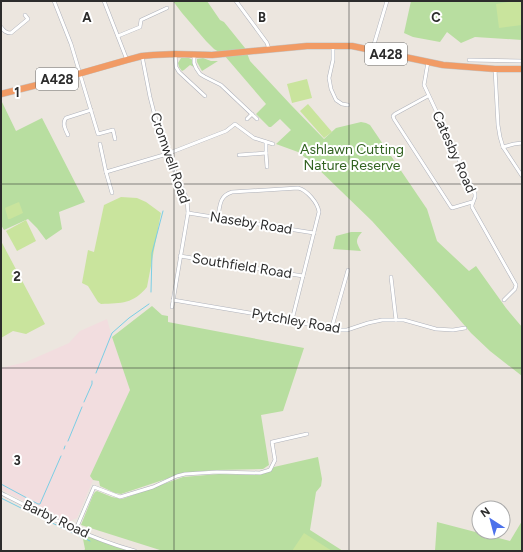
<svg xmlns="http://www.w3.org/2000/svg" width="523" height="552" font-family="Figtree,sans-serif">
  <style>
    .medical { fill: #f2dddf }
    .green { fill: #b8dea0 }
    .pitch { fill: #c9e49d }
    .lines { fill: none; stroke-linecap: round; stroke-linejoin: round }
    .stream { stroke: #7bcee5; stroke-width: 1 }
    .street-casing { stroke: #afb2bb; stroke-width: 4 }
    .highway-casing { stroke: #c4c4c4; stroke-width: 7 }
    .street { stroke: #fff; stroke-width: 3 }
    .highway { stroke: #f19b65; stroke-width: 6 }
    .grid { fill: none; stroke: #2c2c2c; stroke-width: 1; stroke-opacity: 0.55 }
    .labels { text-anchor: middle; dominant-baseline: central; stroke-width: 4; stroke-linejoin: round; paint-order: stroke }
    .shield { fill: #fff; stroke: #6b6b6b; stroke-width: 1 }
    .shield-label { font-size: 13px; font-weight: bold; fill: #2c2c2c }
    .park-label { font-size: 14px; fill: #326321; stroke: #fff }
    .street-label { font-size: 14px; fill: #2c2c2c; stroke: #fff }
    .grid-label { font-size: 13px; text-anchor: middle; font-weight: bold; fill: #2c2c2c; stroke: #fff; stroke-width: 4; stroke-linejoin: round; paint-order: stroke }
  </style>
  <rect width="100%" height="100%" fill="#ece6df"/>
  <path class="medical" d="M107,319L112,337L130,390L90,476L93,480L77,518L66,523L1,489V368L26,362L69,343L80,331Z"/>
  <g class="green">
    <path d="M173,1H207L220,20L224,22L245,48L250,61L291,105L324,139L336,128L361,122L366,123L370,125L427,209L437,241L469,271L476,266L506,308L522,327V376L490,351L471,333L435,291L372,221L310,161L298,152L276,144L291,130L280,119L271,127H269L256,114L266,104L224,55L214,49L206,41L182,13Z"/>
    <path d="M411,1H522V40L475,37L461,43L447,32L440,42L413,37L404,33Z"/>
    <path d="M181,58H189L193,60L194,67L190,65L184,70L182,71L179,67L178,63Z"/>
    <path d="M203,58L211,61H218L202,71L197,62V59Z"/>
    <path d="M1,100L16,131L42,118L85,202L59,212L62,229L46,240L37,228L28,219L4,230L1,225Z"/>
    <path d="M351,232H362C355,240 356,242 361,251L333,249L336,236Z"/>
    <path d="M152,306L162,315L168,316V322L304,348L283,411L261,415L269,465L263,469L216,470L182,473L166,479L121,494L115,493L100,486L99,481L93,480L90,476L130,390L112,337Z"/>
    <path d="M318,457L322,479L321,486L316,492L310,530L343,551H163L81,525L93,495L95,492L97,491L112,497L122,499L183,477L219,474L259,475L269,472L274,467Z"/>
    <path d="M522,521V551H435L437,522L510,541Z"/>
    <path d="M66,528L121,548L130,551H84L85,549L83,539Z"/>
  </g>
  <g class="pitch">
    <path d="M515,1H522V25L499,28L496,4Z"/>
    <path d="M307,79L312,98L292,103L287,84Z"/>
    <path d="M308,104L332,132L324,138L300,111Z"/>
    <path d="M121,197L137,198L146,202L161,213L147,287C133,304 122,303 101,304L98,302L88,286L82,283L88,250L94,252L104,205Z"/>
    <path d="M19,202L23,213L10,219H8L5,208L7,207Z"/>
    <path d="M26,220L36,241L17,251L6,231Z"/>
    <path d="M1,241L45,324L26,334L13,331L1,338Z"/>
    <path d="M304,533L332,551H292Z"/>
  </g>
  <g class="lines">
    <g class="stream">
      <path d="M151,292L152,253L163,211"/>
      <path d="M96,373L112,333L129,318L149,304"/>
      <path d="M84,402L92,384V381"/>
      <path d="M68,441L82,407"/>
      <path d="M64,449L65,446"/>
      <path d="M1,484L38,504H40L61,456"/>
      <path d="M1,498L21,508"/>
      <path d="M29,512L90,541"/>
    </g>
    <g class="street-casing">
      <g id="street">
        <path d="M54,1L71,44L98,134L113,130L115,139"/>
        <path d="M104,1L127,60"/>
        <path d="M236,1L267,43L269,49"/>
        <path d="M1,27C4,31 6,33 11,33L28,19L25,15"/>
        <path d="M118,36L140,27L141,20L167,8"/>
        <path d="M333,47V60L329,78L331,89L336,100L342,104L348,105"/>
        <path d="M372,51L387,1"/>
        <path d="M175,54L176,67L179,72L205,96"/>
        <path d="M194,55V63L196,68L200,74L205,77L221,85L257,119"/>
        <path d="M142,56L150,97L159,132L167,154L187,199L188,213L172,307"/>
        <path d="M469,60L522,61"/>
        <path d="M428,62L424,85L475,194V197L472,205V207L516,285L515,289L504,300"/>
        <path d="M495,69L498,125L500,137L503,147L522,176"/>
        <path d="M428,96L395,114L393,116L394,119L451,207L452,208L472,202"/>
        <path d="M247,119L252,114"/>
        <path d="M68,135C65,129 62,123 66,118L91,110"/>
        <path d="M266,142V153L267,167"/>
        <path d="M100,144L106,172L167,154L226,131L235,124L254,138L273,144"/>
        <path d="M503,147L514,144L522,143"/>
        <path d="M239,155L266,153"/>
        <path d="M106,172L112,193"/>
        <path d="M188,213L314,233"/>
        <path d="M218,217C220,206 219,196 232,192L298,188C307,190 318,203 319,212L292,320"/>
        <path d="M180,256L303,276"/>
        <path d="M391,277L396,320"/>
        <path d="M173,300L292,320L331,330H347L368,323L382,320H404L436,329L453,330L465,328"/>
        <path d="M331,330L348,270"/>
        <path d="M1,493C44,515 88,538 135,551"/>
        <path d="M76,529L94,487L120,497L153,487L177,476L185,474L217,472L260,473L270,470L275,460L272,442L307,434"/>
      </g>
    </g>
    <g class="highway-casing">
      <path id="highway" d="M1,94L57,80L127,60L142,56L153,55L175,54L212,55L307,46H352L443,65L495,69H522"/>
    </g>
    <use href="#street" class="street"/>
    <use href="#highway" class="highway"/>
  </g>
  <path class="grid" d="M174,1V551M349,1V551M1,184H522M1,368H522"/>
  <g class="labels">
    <g class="shield">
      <rect x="365" y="43" width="42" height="22" rx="3"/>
      <rect x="36" y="68" width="42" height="22" rx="3"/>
    </g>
    <g class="shield-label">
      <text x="386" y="54">A428</text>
      <text x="57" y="79">A428</text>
    </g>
    <g class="park-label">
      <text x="352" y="149">Ashlawn Cutting<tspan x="352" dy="16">Nature Reserve</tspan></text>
    </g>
    <g class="street-label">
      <text transform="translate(454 152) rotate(66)">Catesby Road</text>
      <text transform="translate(170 158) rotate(71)">Cromwell Road</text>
      <text transform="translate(251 223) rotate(9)">Naseby Road</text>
      <text transform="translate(242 266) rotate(9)">Southfield Road</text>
      <text transform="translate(296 321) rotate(10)">Pytchley Road</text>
      <text transform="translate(56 519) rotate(25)">Barby Road</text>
    </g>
  </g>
  <g class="grid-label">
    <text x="87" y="22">A</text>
    <text x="262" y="22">B</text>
    <text x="436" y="22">C</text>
    <text x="17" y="97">1</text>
    <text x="17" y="281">2</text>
    <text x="17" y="465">3</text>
  </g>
  <rect width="523" height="552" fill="none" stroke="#2c2c2c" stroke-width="4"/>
  <g transform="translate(491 520) rotate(324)"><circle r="19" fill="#ffffff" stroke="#ababab"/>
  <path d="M0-3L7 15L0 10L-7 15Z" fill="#4d72eb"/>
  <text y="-6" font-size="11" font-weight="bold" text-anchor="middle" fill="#2c2c2c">N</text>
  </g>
</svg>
